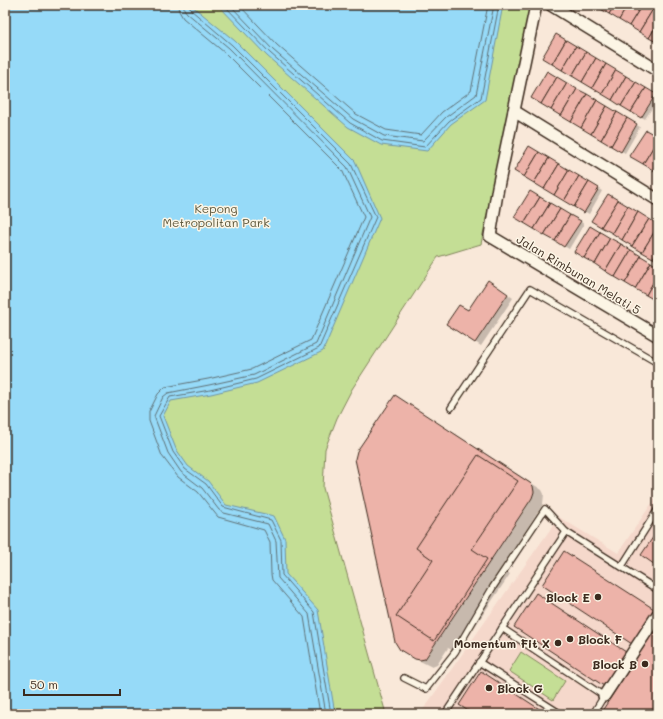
<svg xmlns="http://www.w3.org/2000/svg" width="663" height="719" font-family="Mali,sans-serif">
  <style>
    .built { fill: #f5d8cb }
    .green { fill: #c4de95; stroke: #80845a }
    .water { fill: #96daf8; stroke: #7294a1 }
    .shadow { fill: #0003 }
    .lines { fill: none; stroke-linecap: round; stroke-linejoin: round }
    .shore { stroke: #5f7075; stroke-width: 1 }
    .building { fill: #edb3a9; stroke: #3b2a1e }
    .lane-casing { stroke: #3b2a1e; stroke-width: 8 }
    .street-casing { stroke: #3b2a1e; stroke-width: 14 }
    .lane { stroke: #fcf5e5; stroke-width: 5.5 }
    .street { stroke: #fcf5e5; stroke-width: 11 }
    .poi-dot { fill: #3b2a1e; stroke: #fcf5e5; stroke-width: 1.5 }
    .labels { text-anchor: middle; dominant-baseline: central; stroke-width: 3; stroke-linejoin: round; paint-order: stroke }
    .park-label { font-size: 12px; fill: #5d573c; stroke: #fcf5e5 }
    .street-label { font-size: 12px; fill: #3b2a1e; stroke: #fcf5e5 }
    .poi-label { font-size: 12px; font-weight: bold; fill: #3b2a1e; stroke: #fcf5e5; text-anchor: end }
  </style>
  <rect width="100%" height="100%" fill="#f9e8d9"/>
  <filter id="ink" filterUnits="userSpaceOnUse"><feTurbulence type="fractalNoise" baseFrequency=".025" numOctaves="2"/><feDisplacementMap in="SourceGraphic" scale="8" xChannelSelector="R" yChannelSelector="G"/><feConvolveMatrix kernelMatrix="1 2 1 2 8 2 1 2 1" color-interpolation-filters="sRGB"/></filter>
  <g filter="url(#ink)">
    <path class="built" d="M658,494V714H420L559,517L618,553Z"/>
    <g class="green">
      <path d="M5,5H530L481,244L438,257L352,389L337,418L325,449L323,488L386,714H5Z"/>
      <path d="M521,652L565,681L553,700L509,671Z"/>
    </g>
    <g class="water">
      <path d="M5,5H191L235,41L355,161L380,218L323,351L257,383L211,394L171,401L163,416L176,449L188,466L208,481L226,505L274,516L285,539L286,574L318,610L335,714H5Z"/>
      <path d="M218,5H503L485,100L451,124L427,151L381,145L348,127L267,56Z"/>
    </g>
    <g class="shadow">
      <path d="M557,35L658,97V99L645,119L543,58Z"/>
      <path d="M547,72L640,127L625,153L532,98Z"/>
      <path d="M529,148L602,191L589,214L515,170Z"/>
      <path d="M531,192L584,224L569,249L516,217Z"/>
      <path d="M494,285L513,298L481,346L447,324L468,311Z"/>
      <path d="M407,403L542,490L544,494L543,504L501,568L510,574L457,653L448,648L437,665L432,667L416,659Z"/>
      <path d="M658,627V714H602Z"/>
    </g>
    <g class="lines">
      <g class="shore">
        <path d="M178,5L179,11L183,18L225,53L342,170L364,217L311,340L252,369L208,379L165,387L158,394L149,412V421L162,456L178,477L198,492L218,517L264,530L270,542L271,574L272,580L304,617L320,714"/>
        <path d="M184,5V9L187,13L229,48L347,167L370,217L316,344L254,375L209,385L168,393L163,397L154,416L168,453L181,472L202,488L219,510L224,513L268,524L276,541L278,578L309,614L326,714"/>
        <path d="M189,5L191,10L232,45L351,164L376,217L319,348L256,379L210,390L170,397L159,416L173,452L185,469L206,484L223,507L271,520L281,540L282,575L314,612L331,714"/>
        <path d="M224,5L270,53L350,123L382,141L425,147L449,121L481,98L499,5"/>
        <path d="M230,5L273,50L353,119L384,136L423,141L446,117L476,95L494,5"/>
        <path d="M239,5L277,45L356,114L386,130L421,135L442,112L471,91L488,5"/>
      </g>
    </g>
    <g class="building">
      <path d="M601,5H615L609,14L599,8Z"/>
      <path d="M615,5H628L619,20L609,14Z"/>
      <path d="M628,5H642L629,26L619,20Z"/>
      <path d="M642,5H652L655,6L639,32L629,26Z"/>
      <path d="M655,6L658,8V23L649,38L639,32Z"/>
      <path d="M658,23V43L649,38Z"/>
      <path d="M556,34L566,40L552,64L542,58Z"/>
      <path d="M566,40L576,46L562,70L552,64Z"/>
      <path d="M576,46L586,52L572,76L562,70Z"/>
      <path d="M586,52L596,58L582,82L572,76Z"/>
      <path d="M596,58L606,64L592,88L582,82Z"/>
      <path d="M606,64L616,70L602,94L592,88Z"/>
      <path d="M616,70L626,76L612,100L602,94Z"/>
      <path d="M547,71L557,77L541,104L531,98Z"/>
      <path d="M626,76L636,82L621,106L612,100Z"/>
      <path d="M557,77L567,83L551,110L541,104Z"/>
      <path d="M636,82L646,88L631,112L621,106Z"/>
      <path d="M567,83L577,89L561,116L551,110Z"/>
      <path d="M646,88L656,94L641,118L631,112Z"/>
      <path d="M577,89L587,94L571,122L561,116Z"/>
      <path d="M587,94L597,100L581,128L571,122Z"/>
      <path d="M597,100L607,106L591,134L581,128Z"/>
      <path d="M607,106L617,112L601,140L591,134Z"/>
      <path d="M617,112L627,118L611,146L601,140Z"/>
      <path d="M658,115V129L652,125Z"/>
      <path d="M627,118L637,124L621,152L611,146Z"/>
      <path d="M646,130L658,137V139L643,164L629,156Z"/>
      <path d="M658,139V161L653,170L643,164Z"/>
      <path d="M529,146L539,152L524,177L514,171Z"/>
      <path d="M539,152L549,158L534,183L524,177Z"/>
      <path d="M549,158L559,164L544,189L534,183Z"/>
      <path d="M658,161V173L653,170Z"/>
      <path d="M559,164L569,170L554,195L544,189Z"/>
      <path d="M569,170L579,176L564,201L554,195Z"/>
      <path d="M579,176L589,182L574,207L564,201Z"/>
      <path d="M589,182L599,188L584,213L574,207Z"/>
      <path d="M530,191L540,197L524,223L514,217Z"/>
      <path d="M608,194L618,200L601,227L591,221Z"/>
      <path d="M540,197L550,203L534,229L524,223Z"/>
      <path d="M618,200L628,206L612,233L601,227Z"/>
      <path d="M550,203L560,209L544,235L534,229Z"/>
      <path d="M628,206L638,212L622,240L612,233Z"/>
      <path d="M560,209L570,215L555,241L544,235Z"/>
      <path d="M638,212L649,219L632,246L622,240Z"/>
      <path d="M570,215L581,221L564,247L555,241Z"/>
      <path d="M649,219L658,224V226L642,252L632,246Z"/>
      <path d="M590,226L600,232L584,258L574,252Z"/>
      <path d="M658,226V249L653,258L642,252Z"/>
      <path d="M600,232L610,238L595,264L584,258Z"/>
      <path d="M610,238L621,244L605,271L595,264Z"/>
      <path d="M621,244L631,250L615,277L605,271Z"/>
      <path d="M658,249V262L653,258Z"/>
      <path d="M631,250L641,256L625,283L615,277Z"/>
      <path d="M641,256L651,262L635,289L625,283Z"/>
      <path d="M651,262L658,267V274L646,295L635,289Z"/>
      <path d="M658,274V297L656,301L646,295Z"/>
      <path d="M488,280L508,294L475,343L446,324L459,305L468,310Z"/>
      <path d="M395,395L530,483L533,486L534,492L532,498L425,659L420,660L415,659L400,650L395,642L355,459L357,451Z"/>
      <path d="M478,455L518,481L472,549L487,559L434,641L396,616L433,560L416,548Z"/>
      <path d="M658,530V567L641,555Z"/>
      <path d="M564,551L654,609L632,644L542,585Z"/>
      <path d="M536,593L626,652L604,686L514,627Z"/>
      <path d="M658,625V703L651,714H600Z"/>
      <path d="M481,671L547,714H473L459,705Z"/>
    </g>
    <g class="lines">
      <g class="lane-casing">
        <g id="lane">
          <path d="M451,408L530,289L658,363"/>
          <path d="M622,566L658,509"/>
          <path d="M502,628L604,696L593,714"/>
          <path d="M479,662L561,714"/>
          <path d="M404,678L426,689L455,652L493,587L545,509L566,532"/>
          <path d="M445,714L566,532L658,590"/>
        </g>
      </g>
      <g class="street-casing">
        <g id="street">
          <path d="M536,5L498,187L490,236L658,336"/>
          <path d="M551,5L658,71"/>
          <path d="M514,111L658,200"/>
          <path d="M604,696L658,614"/>
        </g>
      </g>
      <use href="#lane" class="lane"/>
      <use href="#street" class="street"/>
    </g>
  </g>
  <g class="poi-dot">
    <circle cx="598" cy="597" r="4"/>
    <circle cx="570" cy="639" r="4"/>
    <circle cx="558" cy="643" r="4"/>
    <circle cx="645" cy="664" r="4"/>
    <circle cx="489" cy="688" r="4"/>
  </g>
  <g class="labels">
    <g class="park-label">
      <text x="216" y="208">Kepong<tspan x="216" dy="14">Metropolitan Park</tspan></text>
    </g>
    <g class="street-label">
      <text transform="translate(579 274) rotate(31)">Jalan Rimbunan Melati 5</text>
    </g>
    <g class="poi-label">
      <text x="590" y="597">Block E</text>
      <text x="578" y="639" text-anchor="start">Block F</text>
      <text x="550" y="643">Momentum Fit X</text>
      <text x="637" y="664">Block B</text>
      <text x="497" y="688" text-anchor="start">Block G</text>
    </g>
  </g>
  <rect width="663" height="719" fill="none" stroke="#fcf5e5" stroke-width="20"/>
  <rect x="10" y="10" width="643" height="699" fill="none" stroke="#3b2a1e" stroke-width="1.5" filter="url(#ink)"/>
  <path d="M24 689v6h96v-6" fill="none" stroke="#3b2a1e" stroke-width="2"/>
  <text x="30" y="689" font-size="12" fill="#3b2a1e" stroke="#fcf5e5" stroke-width="3" paint-order="stroke">50 m</text>
</svg>
